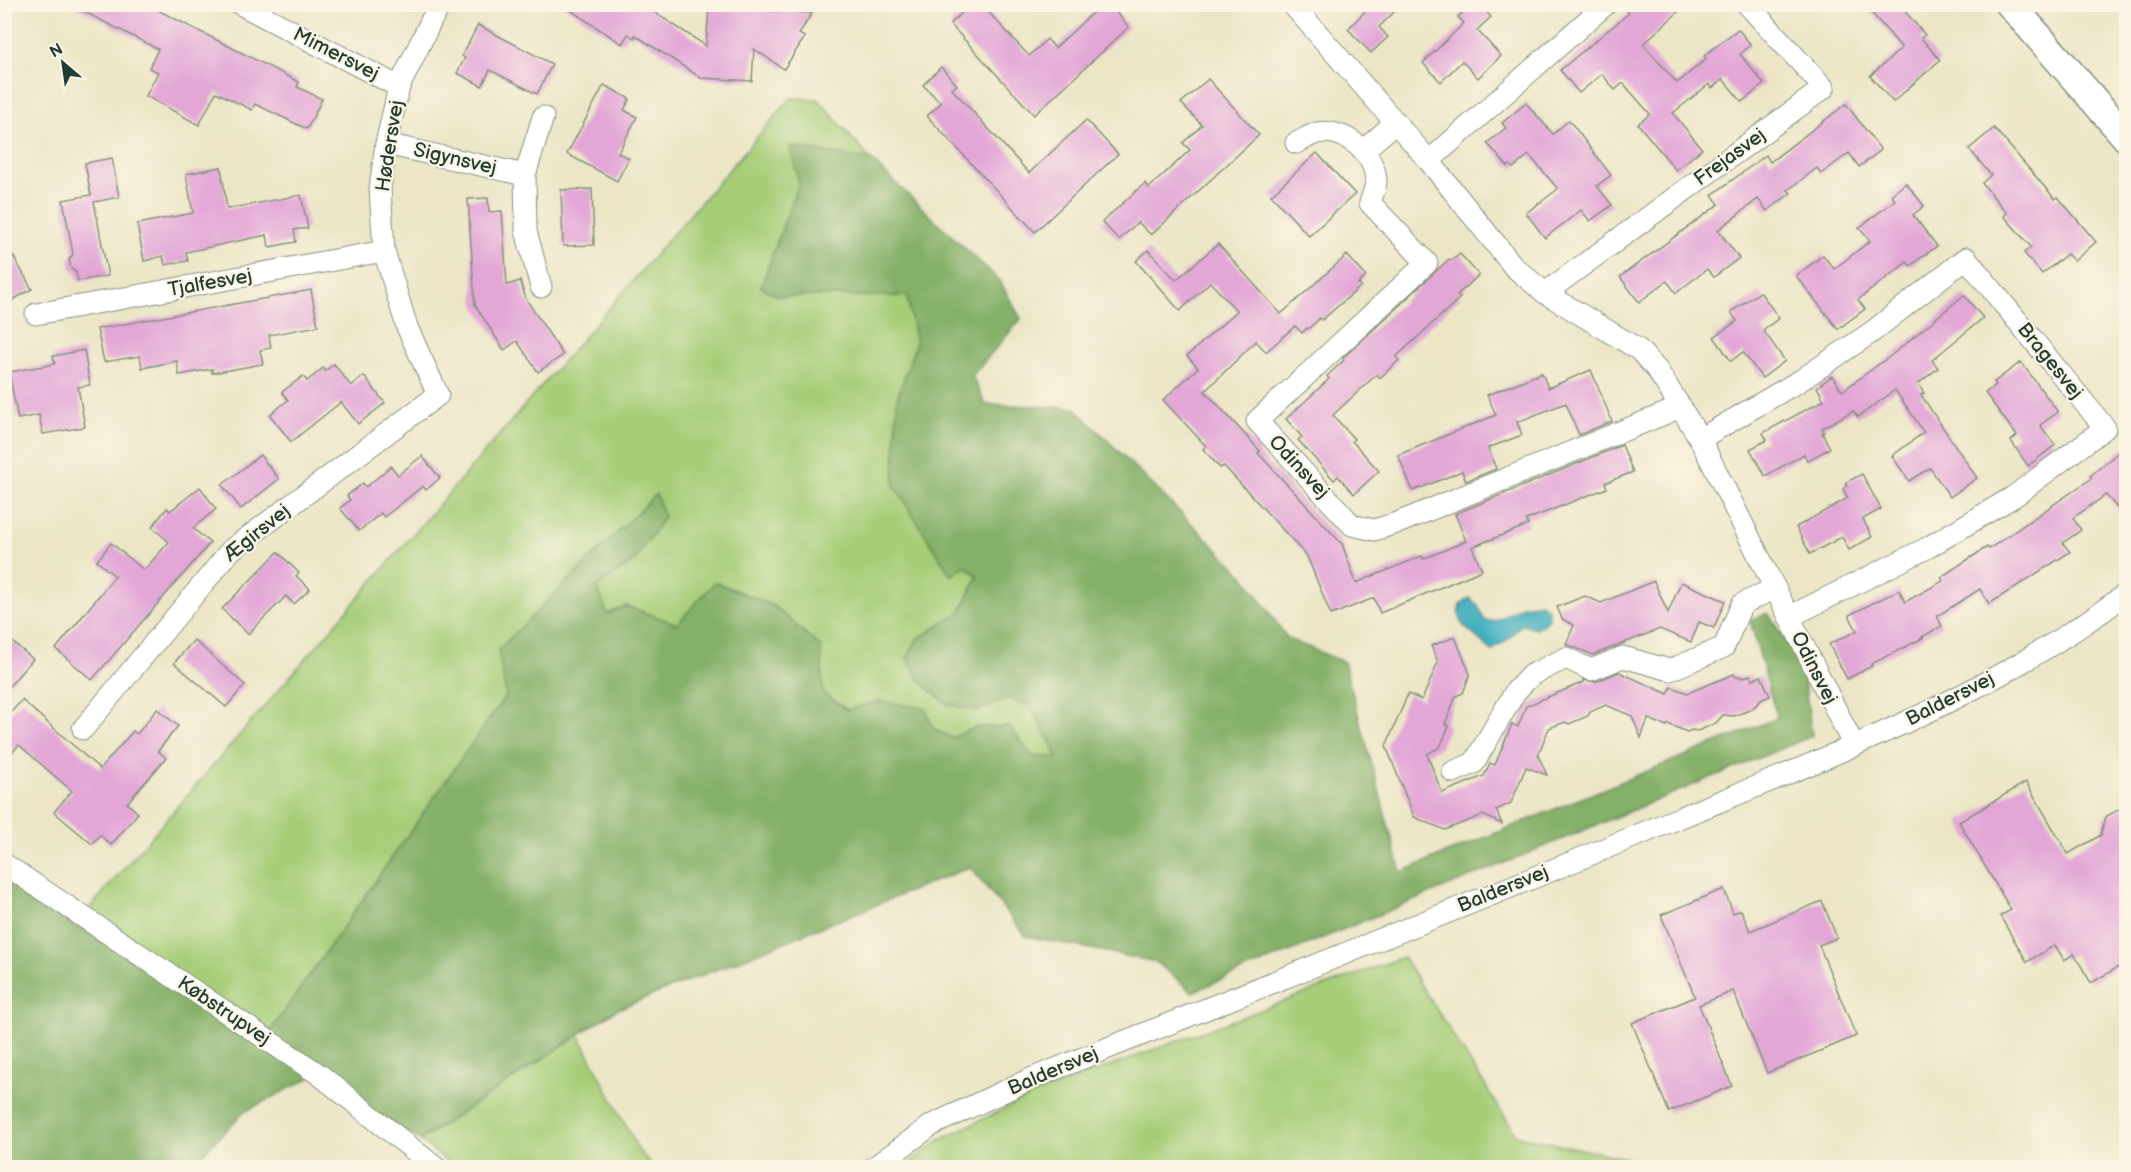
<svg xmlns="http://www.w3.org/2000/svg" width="2131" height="1172" font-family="'Balsamiq Sans',sans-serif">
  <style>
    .green { fill: #a6cd78; stroke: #628556; stroke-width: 1.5 }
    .forest { fill: #84b068; stroke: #52764e; stroke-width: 1.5 }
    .water { fill: #41aebf; stroke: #30767a; stroke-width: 1.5 }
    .building { fill: #e2a6d7 }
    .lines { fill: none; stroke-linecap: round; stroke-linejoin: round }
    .street-casing { stroke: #86927e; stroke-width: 23 }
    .secondary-casing { stroke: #86927e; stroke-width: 31 }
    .street { stroke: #fff; stroke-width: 21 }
    .secondary { stroke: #fff; stroke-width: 28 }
    .labels { text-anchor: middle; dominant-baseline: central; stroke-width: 4.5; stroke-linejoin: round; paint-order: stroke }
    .street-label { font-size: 20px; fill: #1f3d34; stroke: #fcf5e5 }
  </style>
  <rect width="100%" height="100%" fill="#fcf5e5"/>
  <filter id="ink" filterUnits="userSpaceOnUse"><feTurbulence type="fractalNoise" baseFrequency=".0167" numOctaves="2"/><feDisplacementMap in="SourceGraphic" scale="12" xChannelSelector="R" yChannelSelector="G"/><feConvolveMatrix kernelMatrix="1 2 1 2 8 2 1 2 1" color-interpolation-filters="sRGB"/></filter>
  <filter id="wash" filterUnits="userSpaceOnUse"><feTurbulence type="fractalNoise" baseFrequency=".008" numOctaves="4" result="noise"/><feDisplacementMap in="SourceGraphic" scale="24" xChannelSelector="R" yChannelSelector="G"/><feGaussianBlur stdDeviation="1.35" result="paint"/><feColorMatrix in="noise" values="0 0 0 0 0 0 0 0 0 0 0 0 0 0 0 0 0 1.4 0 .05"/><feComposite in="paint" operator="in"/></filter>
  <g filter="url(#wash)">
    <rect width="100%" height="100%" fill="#ece6c7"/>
    <g class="green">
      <path d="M791,98L818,99L871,160L790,147L799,182L761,287L777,296H907L916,343L897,399L951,576L965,565L978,576L960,613L917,639L977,711L1010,698L1029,706L1046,733L1059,758L1032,756L977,727L952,738L880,701L848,710L823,693L677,624L626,606L607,614L597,587L635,560L656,495L507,695L262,1043L75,925Z"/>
      <path d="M1403,957L1517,1136L1669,1167H904L940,1140L1035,1094Z"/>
      <path d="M579,1035L639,1151L654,1167H454L420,1140Z"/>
    </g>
    <path class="forest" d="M790,147L871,160L999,280L1021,319L972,376L985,404L1075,408L1245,577L1288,639L1344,662L1401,872L1777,718L1750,620L1768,613L1802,666L1812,736L1192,992L1156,962L1026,936L970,867L616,1010L420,1140L313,1076L244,1112L189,1167H5L4,879L75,925L262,1043L506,695L498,650L656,494L664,517L635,560L597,587L607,614L626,606L677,624L715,582L774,606L821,647L823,693L847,710L880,701L925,708L934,729L952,738L977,727H1010L1032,756L1058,758L1046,733L1029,706L1010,698L977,711L947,704L920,681L907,658L917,639L960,613L978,576L965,566L951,576L894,485L897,399L916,343L907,296H777L761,287L799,182Z"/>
    <path class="water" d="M1470,598L1478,606L1485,621H1495L1522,606L1541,603L1548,609L1549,620L1536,629L1522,625C1514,629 1514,634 1508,639C1503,644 1497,645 1492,651L1463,625L1459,615L1461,604Z"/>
    <g id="blocks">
      <g class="building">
        <path d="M69,4H146L299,82L297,87L322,99L307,129L255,104L252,110L216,92L199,125L146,96L158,72L149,68L158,49Z"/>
        <path d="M561,4H642L706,46L709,8L812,13L799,34L805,37L784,69L754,49L752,81L701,78L635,35L634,38L628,34L622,44Z"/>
        <path d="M971,4H981L1029,56L1047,39L1055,48L1102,4H1109L1129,27L1034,115L950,24Z"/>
        <path d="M1372,4H1402L1379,27L1388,37L1371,53L1348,29Z"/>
        <path d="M1471,4H1479L1491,17L1477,30L1501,56L1478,78L1462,61L1441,82L1423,63L1464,23L1458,17Z"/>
        <path d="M1621,4H1687L1643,44L1677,83L1706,59L1704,56L1738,29L1751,45L1740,54L1764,84L1742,102L1723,79L1712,88L1709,84L1673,113L1702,149L1676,170L1638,124L1650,114L1623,83L1615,90L1602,74L1579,93L1560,70L1629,13Z"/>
        <path d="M1864,4H1899L1925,35L1921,38L1940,60L1893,102L1870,76L1902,48Z"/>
        <path d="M478,25L552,64L537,94L490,70L482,86L457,73L465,58L462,56Z"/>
        <path d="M941,67L957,85L952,89L1029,173L1086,120L1118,154L1035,232L927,116L941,103L923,85Z"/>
        <path d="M1208,79L1259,135L1151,235L1138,222L1119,240L1102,222L1145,183L1149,188L1190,150L1183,143L1202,125L1181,103Z"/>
        <path d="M604,85L630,99L624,110L637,117L618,153L629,158L617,181L567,154Z"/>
        <path d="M1526,103L1553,134L1569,120L1611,175L1597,186L1612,205L1590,221L1581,210L1545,238L1526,213L1558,189L1529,155L1513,168L1510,165L1508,167L1487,143L1506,128L1502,123Z"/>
        <path d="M1846,104L1881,150L1859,167L1849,153L1821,174L1817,168L1788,190L1791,193L1767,211L1758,199L1718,230L1739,258L1714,277L1707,269L1676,293L1667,281L1639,302L1620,277L1719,204L1712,195L1766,155L1770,162Z"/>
        <path d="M1994,128L2055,199L2058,197L2096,242L2074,261L2067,254L2042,274L2024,253L2031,247L2004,216L2007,213L1982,183L1991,175L1969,149Z"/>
        <path d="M1317,153L1355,194L1309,236L1271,195Z"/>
        <path d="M112,158L119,197L94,202L108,276L78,281L76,272L71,269L69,260L73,254L63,200L91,195L85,163Z"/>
        <path d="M221,167L227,209L301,195L308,228L294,230L296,242L269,247L267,235L186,252L188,261L165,265L163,256L144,261L137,224L193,213L186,174Z"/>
        <path d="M1906,183L1924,206L1913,215L1937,246L1910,266L1907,262L1858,300L1865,309L1838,329L1796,276L1823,255L1834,269L1870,241L1859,228L1895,200L1891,195Z"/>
        <path d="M592,189L594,245L563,246L561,190Z"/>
        <path d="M488,198L489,212L502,211L507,285L520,281L526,299L563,355L538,372L517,341L504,350L475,305L468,199Z"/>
        <path d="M4,240L32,289L4,305Z"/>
        <path d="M1218,244L1281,314L1347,255L1366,276L1358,284L1361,286L1322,320L1320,318L1308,329L1307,328L1302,333L1295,326L1266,352L1256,341L1205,391L1260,451L1258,453L1342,544L1356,583L1422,556L1423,559L1466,541L1455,514L1622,445L1633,472L1605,483L1607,488L1526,520L1528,525L1472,547L1482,570L1380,613L1374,598L1331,615L1307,556L1224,466L1220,468L1203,449L1206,446L1163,400L1198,368L1187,356L1237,311L1210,282L1180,311L1136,261L1148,250L1176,280Z"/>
        <path d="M1460,254L1479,275L1457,295L1460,298L1396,357L1399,360L1380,378L1377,374L1333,415L1354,439L1352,441L1379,471L1354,494L1338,476L1334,480L1298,440L1302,437L1286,419L1329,379L1327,376L1344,360L1343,358L1449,259L1451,261Z"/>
        <path d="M311,290L318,326L269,335L271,348L260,350L263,364L212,373V369L179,375L177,361L142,368L140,356L104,362L97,329Z"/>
        <path d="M1760,292L1779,318L1763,330L1785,361L1762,378L1743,352L1731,361L1714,337L1737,321L1731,312Z"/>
        <path d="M1964,295L1983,318L1932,360L1938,368L1918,384L1924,393L1921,395L1977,478L1950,497L1930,468L1909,481L1892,456L1924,432L1895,390L1858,417L1853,411L1822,428L1824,432L1822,433L1830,448L1807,461L1804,454L1765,476L1750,449L1767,440L1763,433L1824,400L1817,387L1832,376L1842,391L1893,354Z"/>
        <path d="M84,350L90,385L78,387L85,427L43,434L39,415L18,419L9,372L55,364L53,356Z"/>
        <path d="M2021,362L2058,412L2040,425L2055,445L2028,466L2011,441L2017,436L1985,393L1996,385L1994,382Z"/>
        <path d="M334,364L351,386L364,376L385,403L358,424L341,402L291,442L270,415L288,400L282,392L303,376L307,381L323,368L325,371Z"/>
        <path d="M1591,370L1612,421L1579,435L1566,403L1517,422L1522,435L1488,448L1496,469L1466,481L1462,471L1413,491L1398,455L1496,415L1487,395L1542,373L1548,388Z"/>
        <path d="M2127,445V519L2106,495L2073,518L2081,530L2063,543L2070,552L1989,604L1980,589L1937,616L1942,626L1922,637L1923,638L1871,664L1872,666L1847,679L1829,644L1857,631L1849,615L1899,590L1905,602L1943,581L1941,577L1987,547L1989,549L2092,478L2090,476Z"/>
        <path d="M260,455L279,479L241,509L222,485Z"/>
        <path d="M422,456L440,478L426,490L423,486L384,517L381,513L359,531L340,508L350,500L347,496L363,483L366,487L391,466L398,475Z"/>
        <path d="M1862,474L1881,509L1863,519L1872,537L1849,550L1842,537L1810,554L1796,527L1848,498L1843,489L1847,486L1845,483Z"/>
        <path d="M200,487L216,509L193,528L210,543L92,680L56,649L115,576L97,561L111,543L144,570L169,542L152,527L167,508L170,511Z"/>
        <path d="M278,552L299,573L296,576L310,589L294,604L286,596L248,634L222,609Z"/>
        <path d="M1654,581L1668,613L1681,582L1725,601L1714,628L1699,622L1691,642L1660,629L1593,655L1566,644L1574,625L1562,619L1557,607L1585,596L1601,603Z"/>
        <path d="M4,635L33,659L4,692Z"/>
        <path d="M1455,637L1470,674L1463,693L1456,696L1445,724L1449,726L1440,747L1427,754L1442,793L1484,776L1490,763L1495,765L1512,724L1518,727L1526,706L1584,682L1583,680L1595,682L1619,672L1668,694L1671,687L1688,693L1734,674L1736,677L1740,676L1741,678L1750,675L1752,680L1761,676L1770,696L1761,700L1752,709L1734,716L1723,715L1716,723L1698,731L1692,730L1687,732L1668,724L1667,726L1648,719L1641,738L1632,716L1606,705L1590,712L1588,716L1569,724L1565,722L1549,728L1538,755L1547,775L1526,767L1511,803L1496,810L1502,824L1483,815L1445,830L1414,817L1386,746L1408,694L1422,700L1438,662L1431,646Z"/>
        <path d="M194,640L245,685L226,707L174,663Z"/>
        <path d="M22,700L100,769L133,731L137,734L157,709L178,726L158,751L166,758L127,803L138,813L111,845L100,835L92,844L54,812L72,791L19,745L4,761V720Z"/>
        <path d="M2026,782L2068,854L2101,835L2105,817L2127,805V962L2091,983L2074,954L2064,960L2055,945L2027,962L2000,916L2011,910L1959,822Z"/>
        <path d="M1724,889L1733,913L1741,910L1750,931L1822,901L1837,938L1819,945L1856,1036L1767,1073L1733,991L1699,1005L1732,1086L1669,1112L1632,1023L1695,997L1661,915Z"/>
      </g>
    </g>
  </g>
  <g filter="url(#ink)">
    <use href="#blocks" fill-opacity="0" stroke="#86927e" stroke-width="1.5"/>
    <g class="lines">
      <g class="street-casing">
        <g id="street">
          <path d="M240,4L399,87"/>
          <path d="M1292,4L1429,161L1514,267L1545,293L1638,349L1658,371L1700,439L1854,746"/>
          <path d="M1296,143C1303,140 1310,135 1317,133C1345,128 1375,153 1376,181C1376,188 1372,196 1370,203L1427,263L1257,421L1352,525L1374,530L1400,522L1681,407"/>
          <path d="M386,144L525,175"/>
          <path d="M1363,151L1396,122"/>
          <path d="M1429,161L1606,4"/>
          <path d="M541,287L526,231L525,175L543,117"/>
          <path d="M1545,293L1824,88L1747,4"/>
          <path d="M36,314L384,251"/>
          <path d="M1700,439L1801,380L1872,332L1966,258L2105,428L2013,497L1927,548L1789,617"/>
          <path d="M83,729L231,550L438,395L407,327L384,251L380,189L386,144L399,87L432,19L441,4"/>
          <path d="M1453,772L1474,763L1515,692L1531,675L1566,658L1591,670L1623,657L1670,670L1724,647L1742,604L1775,588"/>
          <path d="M4,864L320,1075L436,1168"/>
          <path d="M873,1168L932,1125L1028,1080C1245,993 1463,908 1679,818C1833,755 1992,695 2126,594"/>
        </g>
      </g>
      <g class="secondary-casing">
        <path id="secondary" d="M2010,4L2126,137"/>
      </g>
      <use href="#street" class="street"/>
      <use href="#secondary" class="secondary"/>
    </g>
  </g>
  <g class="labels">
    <g class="street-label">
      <text transform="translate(336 54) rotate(27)">Mimersvej</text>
      <text transform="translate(390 146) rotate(-81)">Hødersvej</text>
      <text transform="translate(1730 157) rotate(-36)">Frejasvej</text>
      <text transform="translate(455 159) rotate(13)">Sigynsvej</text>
      <text transform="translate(210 283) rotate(-10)">Tjalfesvej</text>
      <text transform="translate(2050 361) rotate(51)">Bragesvej</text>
      <text transform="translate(1299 467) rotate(47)">Odinsvej</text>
      <text transform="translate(257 533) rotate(-39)">Ægirsvej</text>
      <text transform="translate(1814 668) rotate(63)">Odinsvej</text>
      <text transform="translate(1950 699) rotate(-27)">Baldersvej</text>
      <text transform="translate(1503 889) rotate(-22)">Baldersvej</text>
      <text transform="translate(224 1011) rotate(34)">Købstrupvej</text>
      <text transform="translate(1053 1071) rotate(-23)">Baldersvej</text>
    </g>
  </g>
  <rect width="2131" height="1172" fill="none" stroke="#fcf5e5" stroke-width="24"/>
  <g transform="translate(63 63) rotate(331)" stroke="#fcf5e5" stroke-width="4.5" paint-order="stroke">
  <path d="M0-4.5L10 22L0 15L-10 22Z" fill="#1f3d34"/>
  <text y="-9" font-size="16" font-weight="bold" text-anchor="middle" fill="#1f3d34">N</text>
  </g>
</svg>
